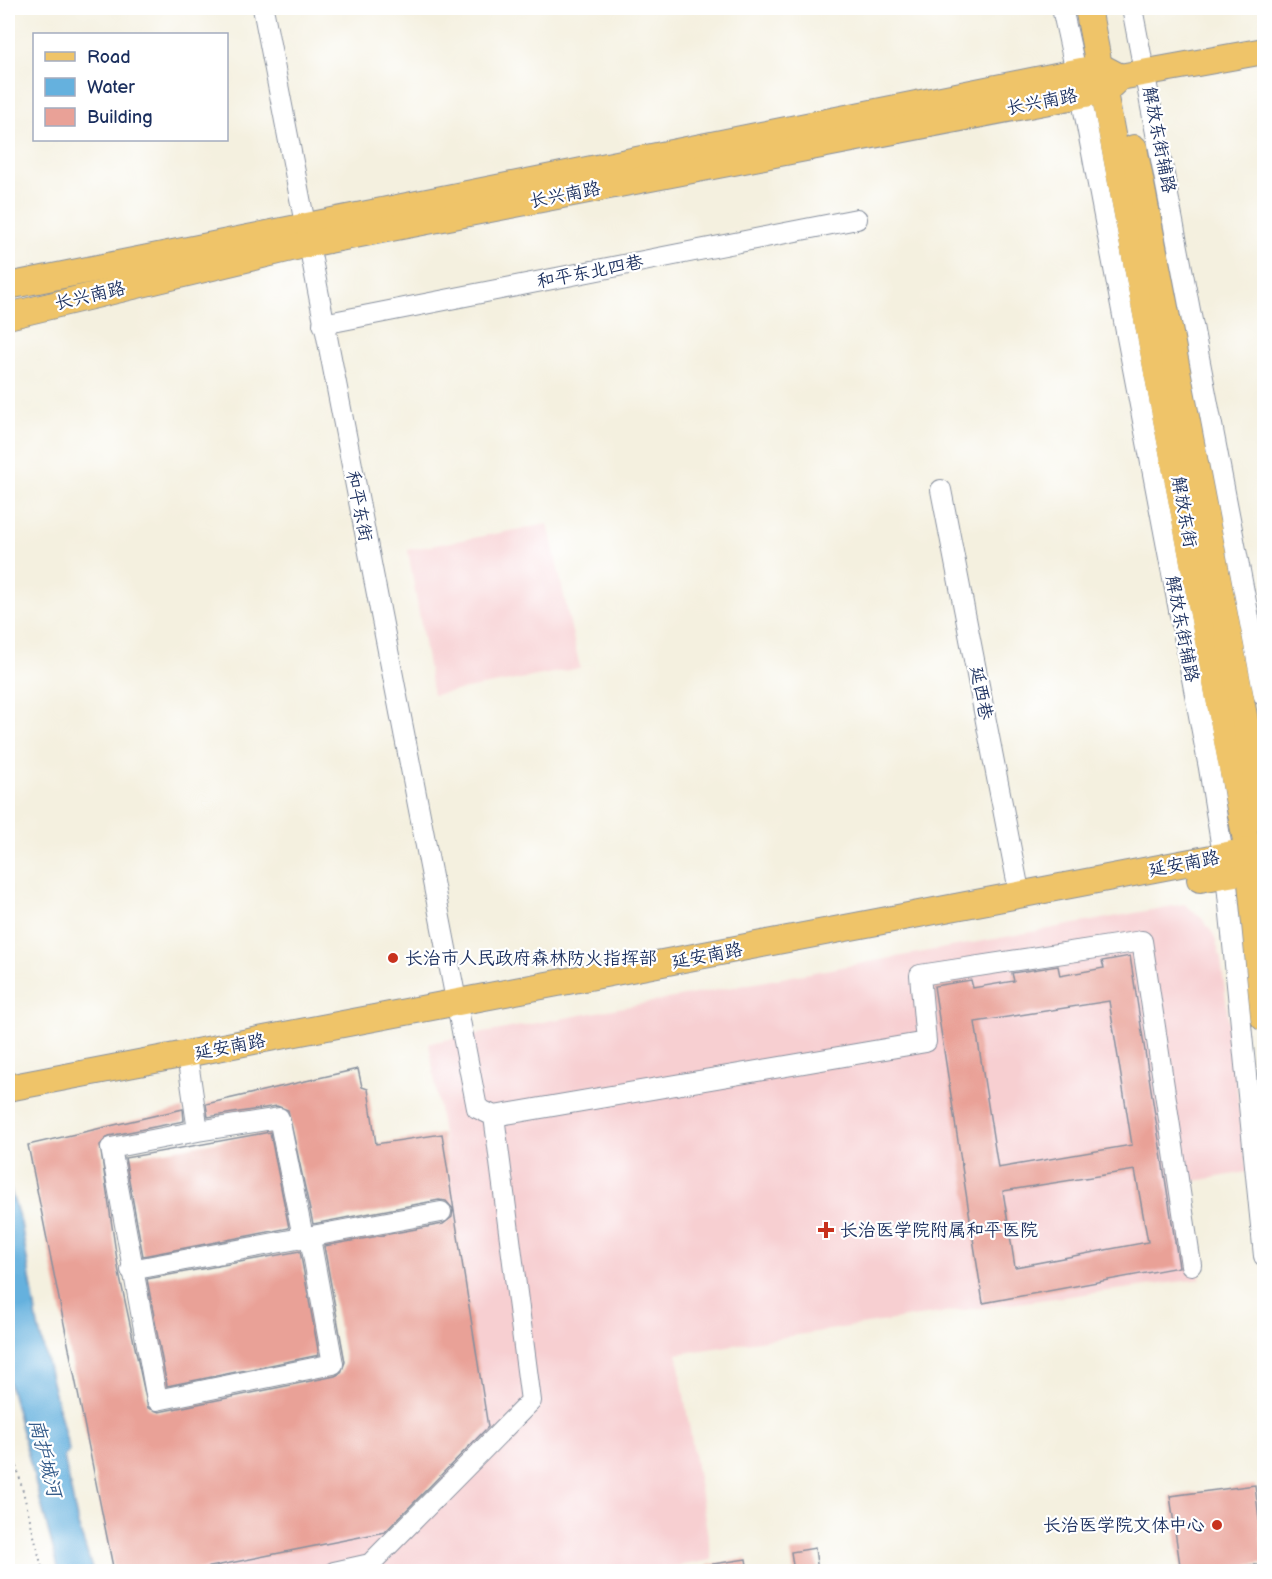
<svg xmlns="http://www.w3.org/2000/svg" width="1272" height="1579" font-family="'Balsamiq Sans','LXGW WenKai TC',sans-serif">
  <style>
    .built { fill: #f7cfd1 }
    .water { fill: #65b1de; stroke: #40709e; stroke-width: 1.5 }
    .building { fill: #e9a197; fill-rule: evenodd }
    .lines { fill: none; stroke-linecap: round; stroke-linejoin: round }
    .minor-casing { stroke: #88909e; stroke-width: 22 }
    .major-casing { stroke: #88909e; stroke-width: 28 }
    .path { stroke: #88909e; stroke-width: 2; stroke-dasharray: 1.5 4.5; stroke-linecap: butt }
    .minor { stroke: #fff; stroke-width: 20 }
    .major { stroke: #efc469; stroke-width: 26 }
    .poi-dot { fill: #c8321e; stroke: #fff; stroke-width: 2 }
    .labels { text-anchor: middle; dominant-baseline: central; stroke-width: 4.5; stroke-linejoin: round; paint-order: stroke }
    .street-label { font-size: 18px; fill: #1b2f5e; stroke: #fff }
    .poi-label { font-size: 18px; fill: #1b2f5e; stroke: #fff; text-anchor: start }
    .water-label { font-size: 20px; font-style: italic; fill: #355c8b; stroke: #fff }
  </style>
  <rect width="100%" height="100%" fill="#fff"/>
  <filter id="ink" filterUnits="userSpaceOnUse"><feTurbulence type="fractalNoise" baseFrequency=".0167" numOctaves="2"/><feDisplacementMap in="SourceGraphic" scale="12" xChannelSelector="R" yChannelSelector="G"/><feConvolveMatrix kernelMatrix="1 2 1 2 8 2 1 2 1" color-interpolation-filters="sRGB"/></filter>
  <filter id="wash" filterUnits="userSpaceOnUse"><feTurbulence type="fractalNoise" baseFrequency=".008" numOctaves="4" result="noise"/><feDisplacementMap in="SourceGraphic" scale="24" xChannelSelector="R" yChannelSelector="G"/><feGaussianBlur stdDeviation="1.35" result="paint"/><feColorMatrix in="noise" values="0 0 0 0 0 0 0 0 0 0 0 0 0 0 0 0 0 1.4 0 .05"/><feComposite in="paint" operator="in"/></filter>
  <g filter="url(#wash)">
    <rect width="100%" height="100%" fill="#f4f0df"/>
    <g class="built">
      <path d="M548,524L580,668L433,695L408,550Z"/>
      <path d="M1184,904L1200,916L1214,935L1221,959L1247,1172L1189,1182L1200,1279L918,1316L677,1354L712,1560L644,1572H185L395,1530L488,1428L429,1043Z"/>
    </g>
    <path class="water" d="M8,1183L21,1223L38,1326L69,1450L64,1457L78,1525L93,1571H59L8,1379Z"/>
    <g id="blocks">
      <g class="building">
        <path d="M1130,956L1179,1267L983,1303L934,986L971,980L973,988L1014,981L1012,973L1058,966L1060,976L1104,968L1102,961ZM1109,1001L1132,1145L998,1168L975,1022ZM1135,1170L1148,1242L1015,1267L1003,1191Z"/>
        <path d="M358,1069L362,1087L368,1089L376,1144L442,1134L488,1427L385,1532L185,1572H114L28,1145L183,1109L184,1121L109,1136L100,1145L119,1273L148,1408L159,1412L335,1376L341,1373L345,1362L324,1246L443,1224L452,1217L453,1209L446,1201L439,1200L313,1224L288,1110L277,1106L208,1117L206,1104Z"/>
        <path d="M270,1132L289,1228L143,1256L125,1158Z"/>
        <path d="M300,1251L319,1355L167,1386L147,1279Z"/>
        <path d="M1255,1485L1264,1563L1205,1572H1181L1170,1496Z"/>
        <path d="M815,1548L818,1572H794L791,1552Z"/>
        <path d="M746,1559L748,1572H707V1565Z"/>
      </g>
    </g>
  </g>
  <g filter="url(#ink)">
    <use href="#blocks" fill-opacity="0" stroke="#88909e" stroke-width="1.5"/>
    <g class="lines">
      <g class="minor-casing">
        <g id="minor">
          <path d="M263,8L477,1108L494,1116"/>
          <path d="M1062,8L1081,95L1209,768L1226,874L1264,1256"/>
          <path d="M1132,8L1264,696"/>
          <path d="M323,324L857,219"/>
          <path d="M941,490L1020,896"/>
          <path d="M187,1055L198,1131L111,1148L157,1400L333,1364L310,1238L302,1232L279,1118L198,1131"/>
          <path d="M131,1270L441,1212"/>
          <path d="M334,1572L370,1564L531,1401L494,1116L926,1042L920,975L1142,941L1191,1265"/>
        </g>
      </g>
      <g class="major-casing">
        <g id="major">
          <path d="M1088,8L1248,851L1264,1018"/>
          <path d="M1134,148L1264,819"/>
          <path d="M8,286L1101,67L1120,77"/>
          <path d="M8,316L308,244L1106,90L1120,77L1264,51"/>
          <path d="M1200,879L1264,868"/>
          <path d="M8,1088L1264,848"/>
        </g>
      </g>
      <path class="path" d="M8,1431L43,1572"/>
      <use href="#minor" class="minor"/>
      <use href="#major" class="major"/>
    </g>
  </g>
  <g class="poi-dot">
    <circle cx="393" cy="958" r="6"/>
    <path d="M823 1221h6v6h6v6h-6v6h-6v-6h-6v-6h6z"/>
    <circle cx="1217" cy="1525" r="6"/>
  </g>
  <g class="labels">
    <g class="street-label">
      <text transform="translate(1042 102) rotate(-11)">长兴南路</text>
      <text transform="translate(1159 140) rotate(79)">解放东街辅路</text>
      <text transform="translate(565 195) rotate(-11)">长兴南路</text>
      <text transform="translate(590 272) rotate(-11)">和平东北四巷</text>
      <text transform="translate(90 296) rotate(-13)">长兴南路</text>
      <text transform="translate(359 506) rotate(79)">和平东街</text>
      <text transform="translate(1184 512) rotate(80)">解放东街</text>
      <text transform="translate(1182 629) rotate(79)">解放东街辅路</text>
      <text transform="translate(981 693) rotate(79)">延西巷</text>
      <text transform="translate(1184 864) rotate(-11)">延安南路</text>
      <text transform="translate(707 956) rotate(-11)">延安南路</text>
      <text transform="translate(230 1047) rotate(-11)">延安南路</text>
    </g>
    <g class="poi-label">
      <text x="405" y="958">长治市人民政府森林防火指挥部</text>
      <text x="840" y="1230">长治医学院附属和平医院</text>
      <text x="1205" y="1525" text-anchor="end">长治医学院文体中心</text>
    </g>
    <g class="water-label">
      <text transform="translate(45 1458) rotate(76)">南护城河</text>
    </g>
  </g>
  <rect width="1272" height="1579" fill="none" stroke="#fff" stroke-width="30"/>
  <rect x="33" y="33" width="195" height="108" fill="#ffffff" stroke="#a4acbf" stroke-width="1.5"/>
  <rect x="45" y="52" width="30" height="9" fill="#efc469" stroke="#a4acbf" stroke-width="1.5"/>
  <text x="87" y="63" font-size="18" fill="#1b2f5e">Road</text>
  <rect x="45" y="78" width="30" height="18" fill="#65b1de" stroke="#a4acbf" stroke-width="1.5"/>
  <text x="87" y="93" font-size="18" fill="#1b2f5e">Water</text>
  <rect x="45" y="108" width="30" height="18" fill="#e9a197" stroke="#a4acbf" stroke-width="1.5"/>
  <text x="87" y="123" font-size="18" fill="#1b2f5e">Building</text>
</svg>
